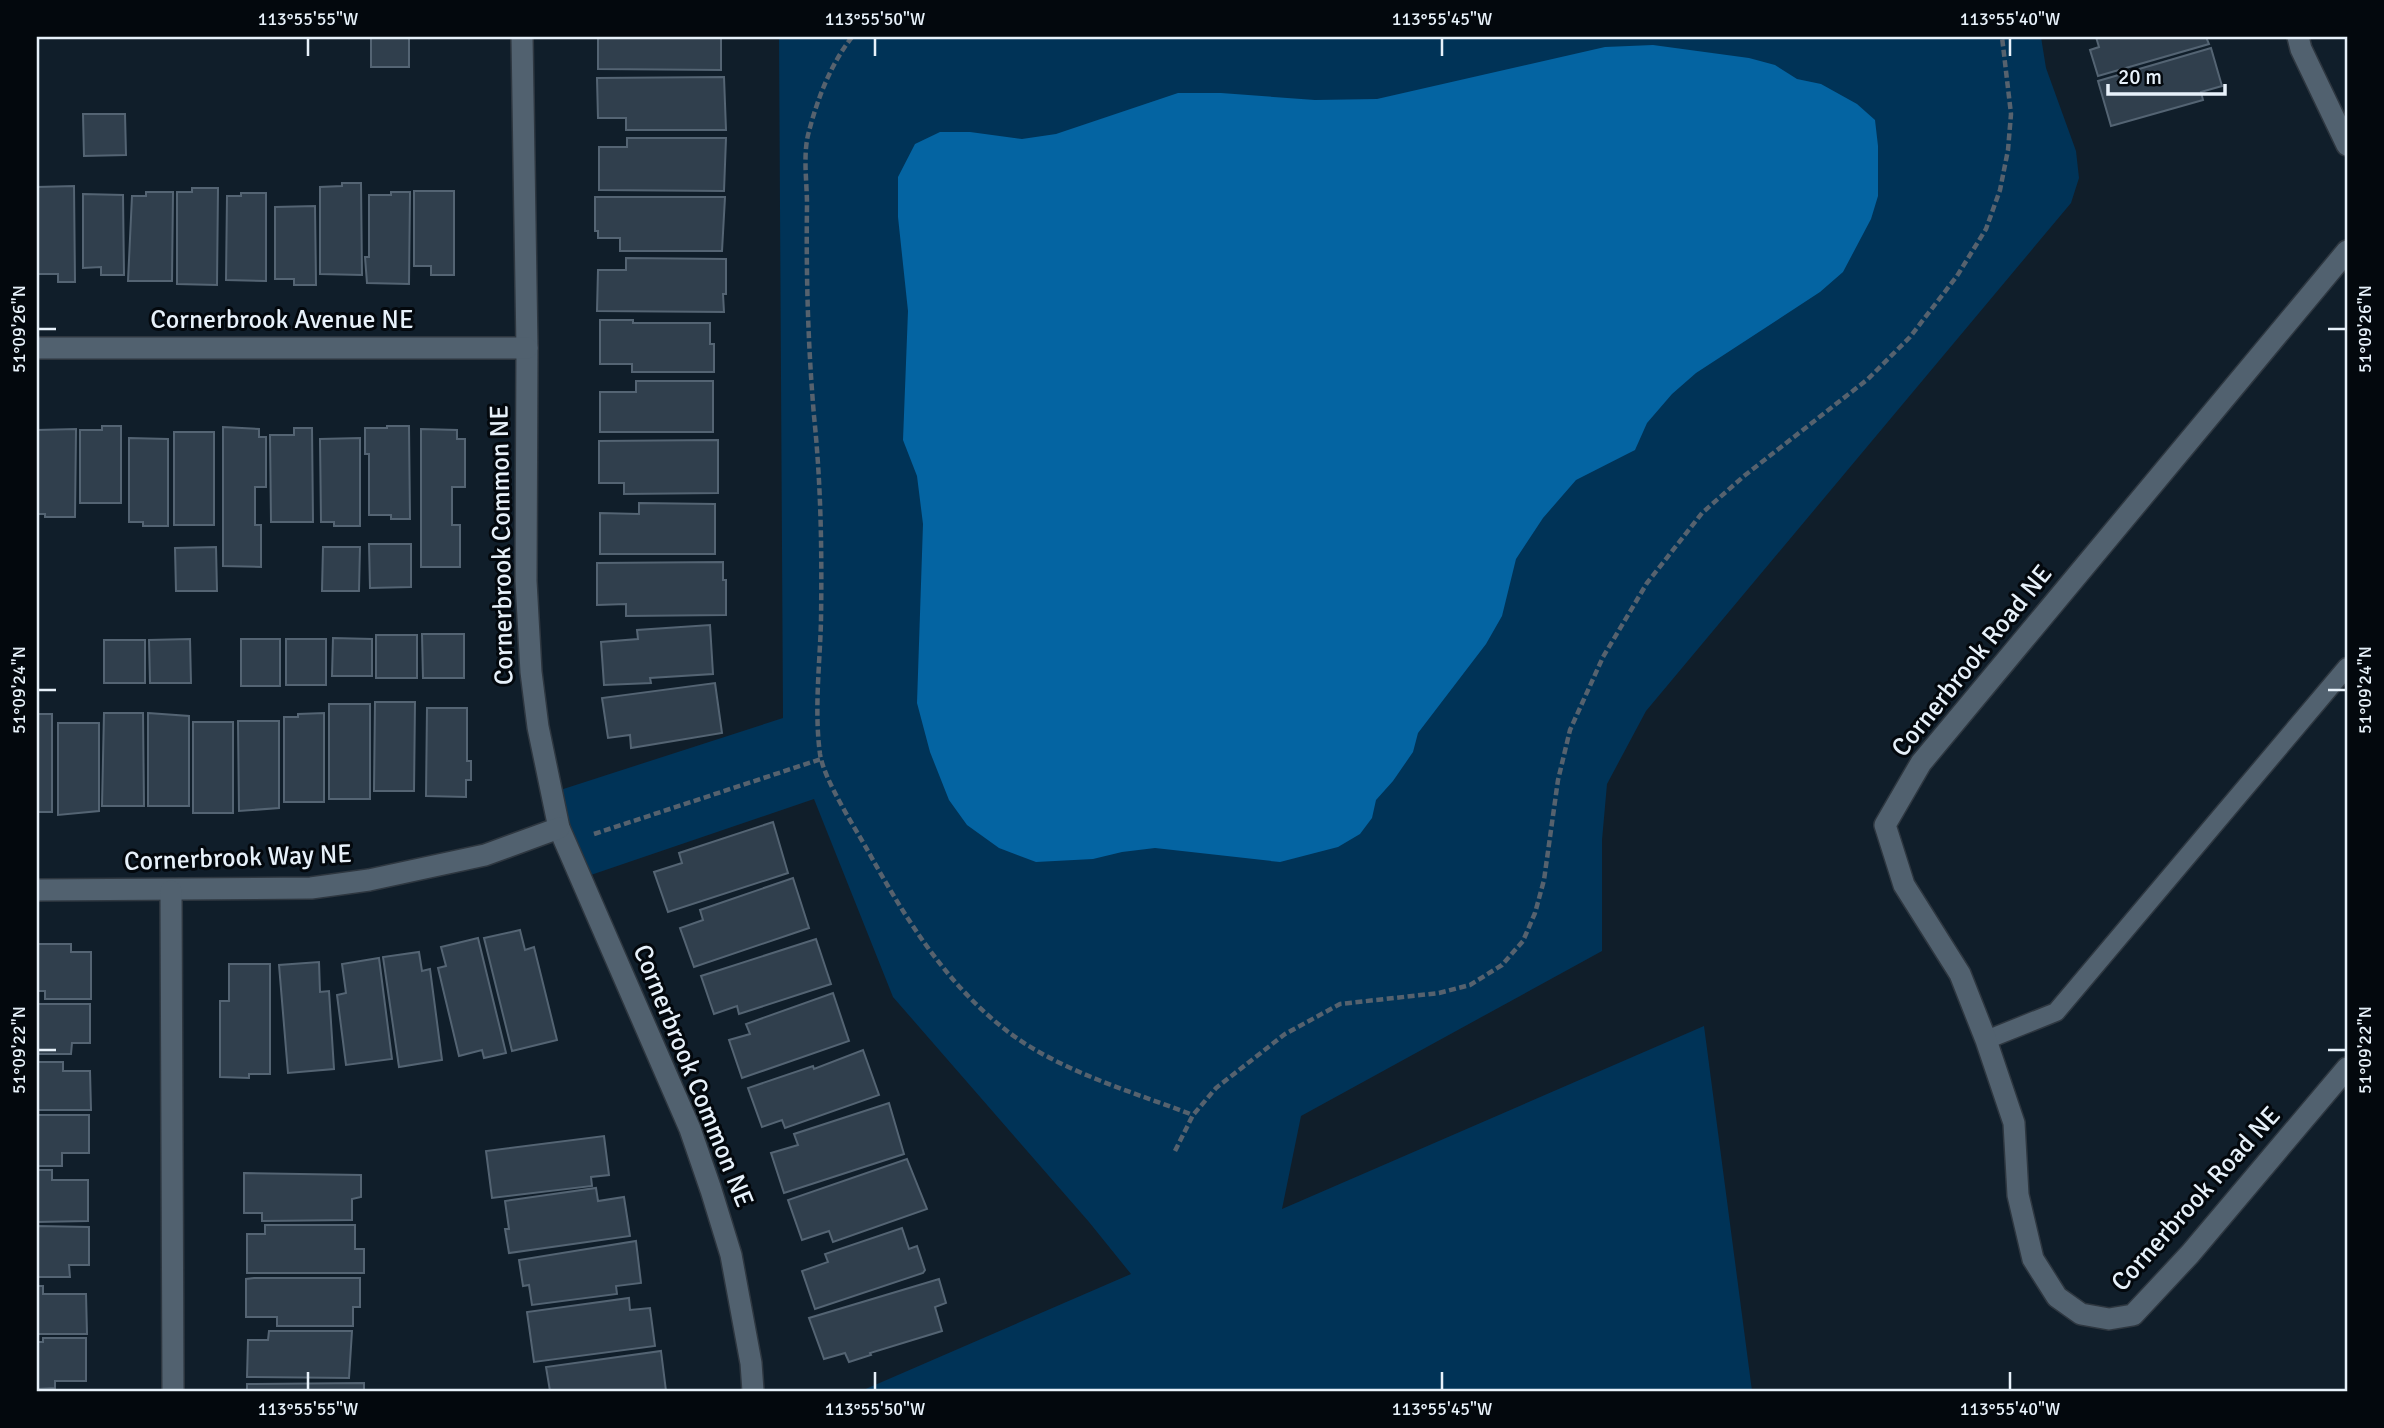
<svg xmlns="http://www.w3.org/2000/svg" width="2384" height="1428" font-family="Signika,sans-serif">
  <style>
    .green { fill: #003357 }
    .water { fill: #0464a2 }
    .building { fill: #303f4d; stroke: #546473; stroke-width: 2 }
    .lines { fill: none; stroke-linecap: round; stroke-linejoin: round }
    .lane-casing { stroke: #2e3740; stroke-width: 21 }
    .street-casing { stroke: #2e3740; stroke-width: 24 }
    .path { stroke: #56626e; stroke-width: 4.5; stroke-dasharray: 7 3.5; stroke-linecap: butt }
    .lane { stroke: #51616f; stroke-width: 18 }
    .street { stroke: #51616f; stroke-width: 21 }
    .ticks { fill: none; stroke: #e7f1fa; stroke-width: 2.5 }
    .labels { text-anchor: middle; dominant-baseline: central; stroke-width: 6; stroke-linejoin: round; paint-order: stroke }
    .street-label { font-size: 26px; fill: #e7f1fa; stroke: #03080d }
    .neatline { fill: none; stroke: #e7f1fa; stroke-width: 2.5 }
    .ticks-label { font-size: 18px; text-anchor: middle; fill: #e7f1fa }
  </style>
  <rect width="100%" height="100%" fill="#101e2a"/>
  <path class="green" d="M779,37H2041L2046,68L2076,151L2079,178L2071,203L1646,711L1607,784L1602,840V951L1301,1116L1282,1209L1704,1026L1752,1391H861L1131,1274L1089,1222L893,997L814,799L582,878L551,793L783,718Z"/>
  <path class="water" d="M1653,45L1749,58L1775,65L1797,79L1821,84L1857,104L1875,120L1878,146V196L1871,219L1843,272L1820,292L1696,373L1672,394L1647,423L1635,450L1576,480L1543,518L1516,559L1502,616L1486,644L1418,733L1413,752L1393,781L1376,800L1372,818L1360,834L1338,847L1280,862L1155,848L1122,852L1093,859L1036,862L999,848L967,825L949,800L930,752L917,703L923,524L917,476L903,440L908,311L898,217V177L915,144L940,132H970L1022,139L1056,134L1178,93H1221L1315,100L1377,99L1605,47Z"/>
  <g class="building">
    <rect x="371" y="37" width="38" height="30"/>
    <path d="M598,37H721V70L598,69Z"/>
    <path d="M2096,37H2206L2209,44L2098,76L2090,50L2099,47Z"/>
    <path d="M2211,48L2222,86L2201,92L2203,100L2111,126L2098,81Z"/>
    <path d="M724,77L726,130H626V118H598L597,78Z"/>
    <path d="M83,114H125L126,155L84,156Z"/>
    <path d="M627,138H726L724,191L599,190V147H627Z"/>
    <path d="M342,183H361L362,275L320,274V187L342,186Z"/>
    <path d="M74,186L75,282H58V274H37V187Z"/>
    <path d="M192,188H218L217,285L177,284V192H192Z"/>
    <path d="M414,191H454V275H431V266H414Z"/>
    <path d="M146,192H173L172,281H128L132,196H146Z"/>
    <path d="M391,192H410L409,284L367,283L365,257H369V195H391Z"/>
    <path d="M241,193H266V281L226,280L227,196H241Z"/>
    <path d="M83,194L123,195L124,275H101V267L83,268Z"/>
    <path d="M595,197H725L722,251H620V238H598V231H595Z"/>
    <path d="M315,206L316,285H294V279H275V207Z"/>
    <path d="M626,258L726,259V294H723L724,312L597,311L598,270H626Z"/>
    <path d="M600,320H633V323H710V344H714V372H632V364H600Z"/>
    <path d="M636,381H713V432H600V392H636Z"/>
    <path d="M102,426H121V503H80V430H102Z"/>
    <path d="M387,426H409L410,519H391V515H369V454H365V428H387Z"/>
    <path d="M223,427L259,429V437H266V487H255V525H261V567L223,566Z"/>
    <path d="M294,428H312L313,522H271L270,435H294Z"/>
    <path d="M76,429L75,517H45V514H37V430Z"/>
    <path d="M421,429L457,430V439H465V487H452V525H460V567H421Z"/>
    <rect x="174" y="432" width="40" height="93"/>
    <path d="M129,438L168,439V526H143V522H129Z"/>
    <path d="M360,438V526H334V522H321L320,439Z"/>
    <path d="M718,440V493L624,494V483H599V441Z"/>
    <path d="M639,503L715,504V554H600V513L639,514Z"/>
    <path d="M369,544H411V587L370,588Z"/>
    <path d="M216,547L217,591H176L175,548Z"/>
    <path d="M323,547H360L359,591H322Z"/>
    <path d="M723,562V580H726V615L626,616V604L597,605V563Z"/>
    <path d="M710,625L713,674L650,678L651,683L604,685L601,642L638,639L637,630Z"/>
    <path d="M422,634H464V678H423Z"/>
    <rect x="376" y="635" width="41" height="43"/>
    <path d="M333,638L372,639V676H332Z"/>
    <path d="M190,639L191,683H150L149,640Z"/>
    <rect x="241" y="639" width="39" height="47"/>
    <rect x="286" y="639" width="40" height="46"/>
    <rect x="104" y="640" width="41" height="43"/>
    <path d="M715,683L722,733L631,748L630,735L608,738L602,698Z"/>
    <path d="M375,702H415L414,791H374Z"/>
    <rect x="329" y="704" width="41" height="95"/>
    <path d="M427,708H467V761H471V780H466V797L426,796Z"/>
    <path d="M104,713H143L144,806H102Z"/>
    <path d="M148,713L189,716V806H148Z"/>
    <path d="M324,713V802H284V717H298V714Z"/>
    <rect x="37" y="714" width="15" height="98"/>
    <path d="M238,721H279V808L239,811Z"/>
    <rect x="193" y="722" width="40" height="91"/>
    <path d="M58,723H99V811L58,815Z"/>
    <path d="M773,822L788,873L668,912L654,872L682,863L679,853Z"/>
    <path d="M793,878L809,928L694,967L680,928L703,920L700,910Z"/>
    <path d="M520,930L525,950L534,947L557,1040L512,1051L484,938Z"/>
    <path d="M478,938L506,1053L484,1058L482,1050L459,1056L438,968L446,966L441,947Z"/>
    <path d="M816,939L831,984L739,1014L737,1006L714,1014L701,976Z"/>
    <path d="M37,944H71V952H91V999H45V991H37Z"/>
    <path d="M419,952L422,971L430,969L442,1060L399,1067L383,957Z"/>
    <path d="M379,958L392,1059L346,1065L337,995L346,993L342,964Z"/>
    <path d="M319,962L320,992L329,991L334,1069L288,1073L279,965Z"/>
    <path d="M229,964H270V1074H249V1078L220,1077V1001H229Z"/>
    <path d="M833,993L849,1041L742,1078L729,1040L750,1034L746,1024Z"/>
    <path d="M37,1004H90V1043H72L71,1054H37Z"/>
    <path d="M863,1050L879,1095L785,1128L782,1120L762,1127L748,1088L813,1066L814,1069Z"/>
    <path d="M37,1062H63V1071H90L91,1110H37Z"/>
    <path d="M889,1103L904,1154L784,1193L771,1153L798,1145L794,1134Z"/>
    <path d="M37,1115H89V1153H62V1166H37Z"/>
    <path d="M604,1136L609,1175L591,1177L592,1186L492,1198L486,1151Z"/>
    <path d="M907,1159L927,1209L833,1242L829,1231L802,1240L788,1200Z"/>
    <path d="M37,1170H52V1180H88V1221L37,1222Z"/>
    <path d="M244,1173L361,1175V1197L352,1199V1220L262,1221V1213H244Z"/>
    <path d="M596,1188L598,1201L624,1197L630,1236L509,1253L505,1229H509L505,1201Z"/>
    <path d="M265,1225H355V1249H364V1273H247V1234H265Z"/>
    <path d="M37,1226L89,1227V1265H69L70,1277H37Z"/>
    <path d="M902,1228L909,1249L917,1246L925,1270L923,1273L815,1309L802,1271L828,1262L825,1254Z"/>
    <path d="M636,1241L641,1283L616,1286L617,1294L532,1305L529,1285L523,1286L519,1260Z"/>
    <path d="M254,1278H360V1307H353V1326H277V1317H246V1279Z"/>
    <path d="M939,1279L946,1303L935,1307L942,1331L870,1353L871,1355L849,1362L845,1353L824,1359L809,1318Z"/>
    <path d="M37,1286H43V1294H86L87,1334H37Z"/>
    <path d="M629,1298L630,1310L650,1308L655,1346L534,1362L527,1312Z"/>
    <path d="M269,1331H352L349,1378L247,1377L248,1340H268Z"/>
    <path d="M43,1338H86V1381H55V1388L37,1389V1342H43Z"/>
    <path d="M661,1351L666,1391H550L546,1367Z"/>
    <path d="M364,1383V1391H247V1384Z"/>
  </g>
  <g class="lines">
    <g class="lane-casing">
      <path id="lane" d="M1986,1040L2056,1012L2347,667"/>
    </g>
    <g class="street-casing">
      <g id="street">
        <path d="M522,37L527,348L526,581L531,672L538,727L559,828L690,1129L711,1190L731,1255L751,1363L753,1391"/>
        <path d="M2298,37L2301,49L2347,145"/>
        <path d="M2347,251L1921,763L1885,825L1904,885L1960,974L1986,1040L2014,1123L2018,1195L2033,1259L2057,1297L2081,1314L2109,1319L2133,1315L2190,1254L2347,1068"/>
        <path d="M37,348H527"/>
        <path d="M37,890L311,888L369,880L485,855L559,828"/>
        <path d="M171,891L173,1391"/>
      </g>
    </g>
    <g class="path">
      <path d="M852,37C830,65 817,100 808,135C803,157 807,183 807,205C806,276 808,345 814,416C821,484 822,551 821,620C820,663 814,710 820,754C824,780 854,826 868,851C905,918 946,984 1007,1031C1059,1071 1133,1092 1193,1115"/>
      <path d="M594,834L821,759"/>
      <path d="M1175,1151L1193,1115L1216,1088L1285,1034L1340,1004L1439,993L1470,985L1502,965L1523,941L1535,913L1544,880L1558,780L1570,730L1603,657L1647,583L1702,513L1744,476L1868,379L1910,337L1957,276L1986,229L2000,190L2008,150L2011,114L2002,37"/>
    </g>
    <use href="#lane" class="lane"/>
    <use href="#street" class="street"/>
  </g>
  <path class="ticks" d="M308,38V56M875,38V56M1442,38V56M2010,38V56M38,329H56M2328,329H2346M38,690H56M2328,690H2346M38,1050H56M2328,1050H2346M308,1372V1390M875,1372V1390M1442,1372V1390M2010,1372V1390"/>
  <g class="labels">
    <g class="street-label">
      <text x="282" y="320">Cornerbrook Avenue NE</text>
      <text transform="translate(502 545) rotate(-91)">Cornerbrook Common NE</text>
      <text transform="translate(1972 661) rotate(-51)">Cornerbrook Road NE</text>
      <text transform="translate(238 858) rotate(-2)">Cornerbrook Way NE</text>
      <text transform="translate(693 1076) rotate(68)">Cornerbrook Common NE</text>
      <text transform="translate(2196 1199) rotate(-48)">Cornerbrook Road NE</text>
    </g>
  </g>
  <rect width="2384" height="1428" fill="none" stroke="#03080d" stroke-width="77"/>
  <path d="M2108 84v10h117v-10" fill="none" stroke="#e7f1fa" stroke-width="3.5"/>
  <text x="2118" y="84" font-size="21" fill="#e7f1fa" stroke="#03080d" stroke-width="5" paint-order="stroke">20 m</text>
  <rect x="38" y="38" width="2308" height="1352" class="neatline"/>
  <g class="ticks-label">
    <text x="308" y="25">113°55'55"W</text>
    <text x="875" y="25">113°55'50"W</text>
    <text x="1442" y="25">113°55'45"W</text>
    <text x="2010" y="25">113°55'40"W</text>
    <text transform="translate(19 329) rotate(-90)" y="6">51°09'26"N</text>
    <text transform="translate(2365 329) rotate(-90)" y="6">51°09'26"N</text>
    <text transform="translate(19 690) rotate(-90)" y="6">51°09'24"N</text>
    <text transform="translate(2365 690) rotate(-90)" y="6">51°09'24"N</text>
    <text transform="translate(19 1050) rotate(-90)" y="6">51°09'22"N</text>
    <text transform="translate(2365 1050) rotate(-90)" y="6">51°09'22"N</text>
    <text x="308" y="1415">113°55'55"W</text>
    <text x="875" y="1415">113°55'50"W</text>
    <text x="1442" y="1415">113°55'45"W</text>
    <text x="2010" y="1415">113°55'40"W</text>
  </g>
</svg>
